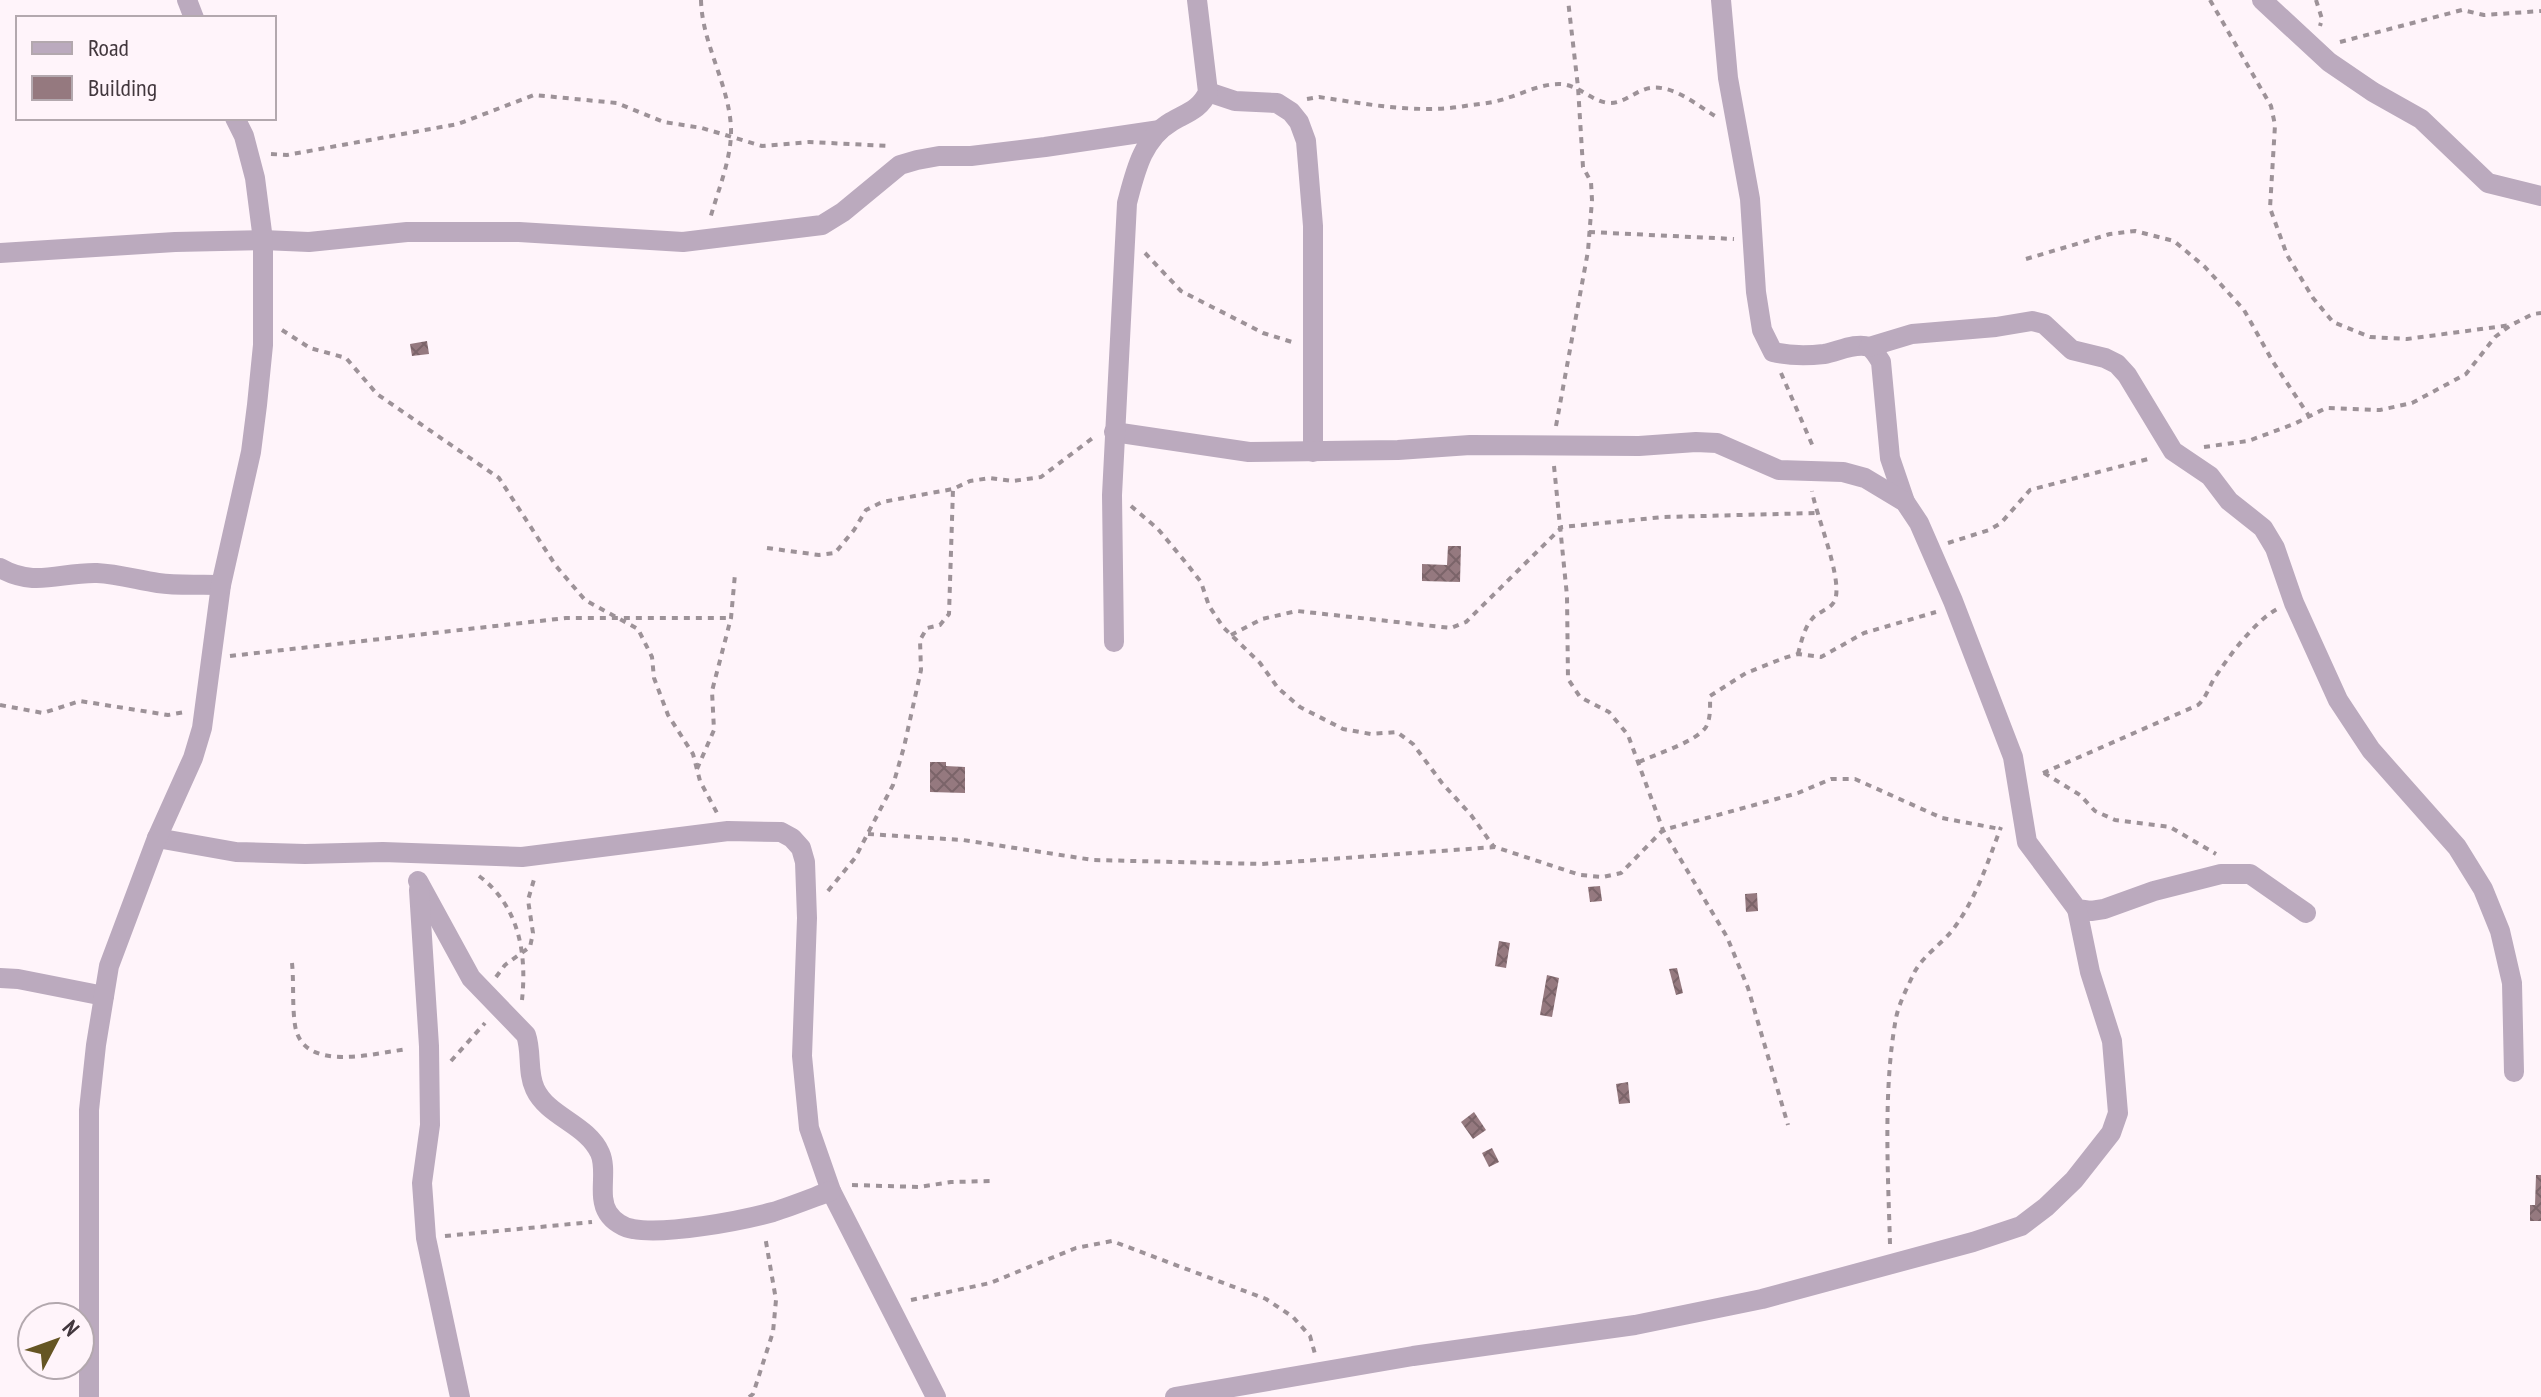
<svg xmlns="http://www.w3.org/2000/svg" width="2541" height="1397" font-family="'PT Sans Narrow',sans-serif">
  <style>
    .building { fill: url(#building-cross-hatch) }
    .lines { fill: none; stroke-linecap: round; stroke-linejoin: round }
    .path { stroke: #9d9298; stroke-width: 4; stroke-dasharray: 6 6; stroke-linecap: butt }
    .minor { stroke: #bbaabe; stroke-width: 20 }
  </style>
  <defs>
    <pattern id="building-cross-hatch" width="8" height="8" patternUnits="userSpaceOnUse" patternTransform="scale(2)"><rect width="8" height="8" fill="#95797f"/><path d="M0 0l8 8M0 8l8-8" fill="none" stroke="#7b6469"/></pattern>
  </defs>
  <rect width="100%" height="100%" fill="#fff4fa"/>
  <g class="building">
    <path d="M427,341L429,354L412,356L410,344Z"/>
    <path d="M1448,546H1461L1460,582L1422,581V564L1447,565Z"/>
    <path d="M930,762H946V766L965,767V793L930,792Z"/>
    <path d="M1600,886L1602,901L1590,902L1588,887Z"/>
    <path d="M1757,893L1758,911L1746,912L1745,894Z"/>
    <path d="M1499,941L1510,943L1506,968L1495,966Z"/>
    <path d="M1677,968L1683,993L1676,995L1669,969Z"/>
    <path d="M1547,975L1559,978L1552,1017L1540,1015Z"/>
    <path d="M1628,1082L1630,1103L1619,1104L1616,1084Z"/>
    <path d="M1474,1112L1486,1130L1473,1139L1461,1122Z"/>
    <path d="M1492,1148L1499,1162L1489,1167L1482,1153Z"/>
    <path d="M2536,1175H2541V1221H2530V1205H2535Z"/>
  </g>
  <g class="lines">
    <g class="path">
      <path d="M701,0C702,44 729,84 731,128C732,158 718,190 710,219"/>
      <path d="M2210,0L2271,106L2275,125L2270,208L2287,255L2313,298L2333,322L2370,337L2407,339L2511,325"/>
      <path d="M2316,0L2322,19L2320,26"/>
      <path d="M2340,42L2462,10L2484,15L2541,11"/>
      <path d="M1307,99L1319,97C1366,104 1418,114 1465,106C1479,104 1494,103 1507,98C1524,93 1541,84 1559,84C1579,84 1591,102 1610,103C1623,103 1632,94 1643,90C1668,80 1695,104 1715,116"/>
      <path d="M271,154L287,155L458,124L534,95L617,103L664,122L702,128L762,146L809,142L889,146"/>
      <path d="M1589,232L1734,239"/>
      <path d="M1145,253L1181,291L1263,333L1292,342"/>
      <path d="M2026,259L2110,234L2135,231L2174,241L2205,267L2244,310L2273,362L2309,416"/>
      <path d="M282,330L310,348L346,358L377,394L499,478L556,566L585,600L638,629L652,657L654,678L668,715L693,754L700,781L717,813"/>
      <path d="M1781,373L1814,449"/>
      <path d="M1556,426L1588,251L1592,200L1591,182L1583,167L1578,87L1568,0"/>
      <path d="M2204,447L2248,441L2294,424L2326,408L2380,410L2412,403L2466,374L2495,337L2511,325L2533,314L2541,313"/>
      <path d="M1554,466L1567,596L1568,679L1580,697L1609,712L1628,735L1663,830L1727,937L1748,988L1788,1125"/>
      <path d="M1131,506L1158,529L1187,564L1201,582L1209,606L1223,627L1260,663L1278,688L1300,707L1343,729L1371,734L1397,732L1413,744L1442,783L1471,815L1494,847"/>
      <path d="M1948,543L1989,530L2001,523L2030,490L2152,458"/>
      <path d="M767,548L819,555L835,553L854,530L866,510L882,502L953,489L970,481L990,478L1013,481L1041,477L1094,437"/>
      <path d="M1231,635L1262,619L1297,611L1451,628L1466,622L1562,527L1664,517L1816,513"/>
      <path d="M1798,654C1801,643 1804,628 1812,619C1818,611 1831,610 1835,600C1843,579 1816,515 1812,491"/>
      <path d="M230,656L566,618H731"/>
      <path d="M0,705L43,713L80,701L168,715L185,712"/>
      <path d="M1639,762C1656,754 1696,742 1706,727C1711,718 1710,706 1710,696L1746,673L1784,658L1798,654L1821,657L1864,633L1936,612"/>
      <path d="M697,769L714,730L712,691L731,618L735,574"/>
      <path d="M2043,773L2198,705C2206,698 2208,689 2214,679C2228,657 2255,621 2277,609"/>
      <path d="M2044,773L2080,795L2095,811L2115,820L2170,827L2216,854"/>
      <path d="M868,834L963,840L1093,860L1262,864L1495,847L1580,875L1603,877L1621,873L1663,830L1798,793L1831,779H1855L1942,818L2000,829"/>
      <path d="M479,876C519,906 527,953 522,1000"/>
      <path d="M828,891L855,858L893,785L904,747L921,670L920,640L927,628L940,625L949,614L953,489"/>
      <path d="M292,963C294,983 292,1005 295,1025C302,1074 374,1053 408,1049"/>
      <path d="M496,977L505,965L530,947L533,933L528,900L535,876"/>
      <path d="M451,1061L485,1023"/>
      <path d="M852,1185L919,1187L951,1182L993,1181"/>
      <path d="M445,1236L592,1222"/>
      <path d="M1890,1244C1888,1173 1883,1088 1896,1018C1899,1003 1908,986 1914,973C1922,957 1940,945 1951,932C1976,900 1987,864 2001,827"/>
      <path d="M911,1300L990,1283L1076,1248L1112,1241L1266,1299L1293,1317L1310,1336L1315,1354"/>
      <path d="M749,1397L753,1394L773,1332L776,1300L765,1236"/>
    </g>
    <g class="minor">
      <path d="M187,0L194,18"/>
      <path d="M1721,0L1728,78L1750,199L1756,292L1762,330L1773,352C1790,356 1807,356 1824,354C1837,352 1856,342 1869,347C1874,350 1878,357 1881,362L1890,458L1905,502"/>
      <path d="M2262,0L2329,62L2373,92L2421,119L2488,183L2541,196"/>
      <path d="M1208,92L1235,101L1277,103L1291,112L1299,122L1306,141L1313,226V452"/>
      <path d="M0,253L175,242L263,240L309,242L407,232H519L683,242L822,225L843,212L900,165L917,160L939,156H971L1045,147L1160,130"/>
      <path d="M1869,347L1912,334L1996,327L2032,321L2044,324L2072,350L2105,358L2117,364L2127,375L2173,451L2210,476L2229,501L2263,528L2275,548L2294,603L2338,700L2371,750L2457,847L2483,889L2500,931L2512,983L2514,1072"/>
      <path d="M1114,432L1249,452L1398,450L1470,445L1639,446L1696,442L1717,443L1779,470L1843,472L1865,478L1905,502L1919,523L1953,601L2013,757L2027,842L2077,909L2091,911L2104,909L2154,891L2221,874H2250L2306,913"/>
      <path d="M0,568C35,588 60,572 97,573C118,574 138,580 158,583C179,586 200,584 221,585"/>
      <path d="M1114,642L1112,495L1127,203C1135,173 1142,139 1171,122C1186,113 1200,110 1208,92L1197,0"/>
      <path d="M157,838L236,852L305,854L383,852L522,857L728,831L781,832L792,838L801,848L805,862L807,918L802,1056L809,1128L831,1191L936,1397"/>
      <path d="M418,881L471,978L526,1035C532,1052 527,1072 535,1089C548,1117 587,1124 600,1153C608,1171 597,1196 608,1213C613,1221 624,1228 633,1229C666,1235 740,1221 773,1212C792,1206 812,1198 831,1191"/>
      <path d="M419,890L429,1046L430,1125L422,1183L426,1238L460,1397"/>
      <path d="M0,978L18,979L104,996"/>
      <path d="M89,1397V1110L96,1045L109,966L157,838L193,758L202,728L221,585L251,452L257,405L263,345V240L255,178L244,136L235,118"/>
      <path d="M1175,1397L1413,1356L1635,1325L1762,1299L1973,1242L2021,1226L2046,1207L2074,1180L2111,1133L2118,1113L2112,1041L2090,972L2077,909"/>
    </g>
  </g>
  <rect x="16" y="16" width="260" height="104" fill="#fff4fa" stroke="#b3a8ae" stroke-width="2"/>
  <rect x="32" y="42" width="40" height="12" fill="#bbaabe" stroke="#b3a8ae" stroke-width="2"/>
  <text x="88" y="56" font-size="24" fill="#42373d">Road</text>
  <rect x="32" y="76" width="40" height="24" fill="#95797f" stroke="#b3a8ae" stroke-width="2"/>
  <text x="88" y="96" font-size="24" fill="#42373d">Building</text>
  <g transform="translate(56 1341) rotate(49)"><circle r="38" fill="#fff4fa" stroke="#b3a8ae" stroke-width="2"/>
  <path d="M0-6L14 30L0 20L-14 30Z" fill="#655523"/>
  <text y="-12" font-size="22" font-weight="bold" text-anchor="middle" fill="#42373d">N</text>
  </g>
</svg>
